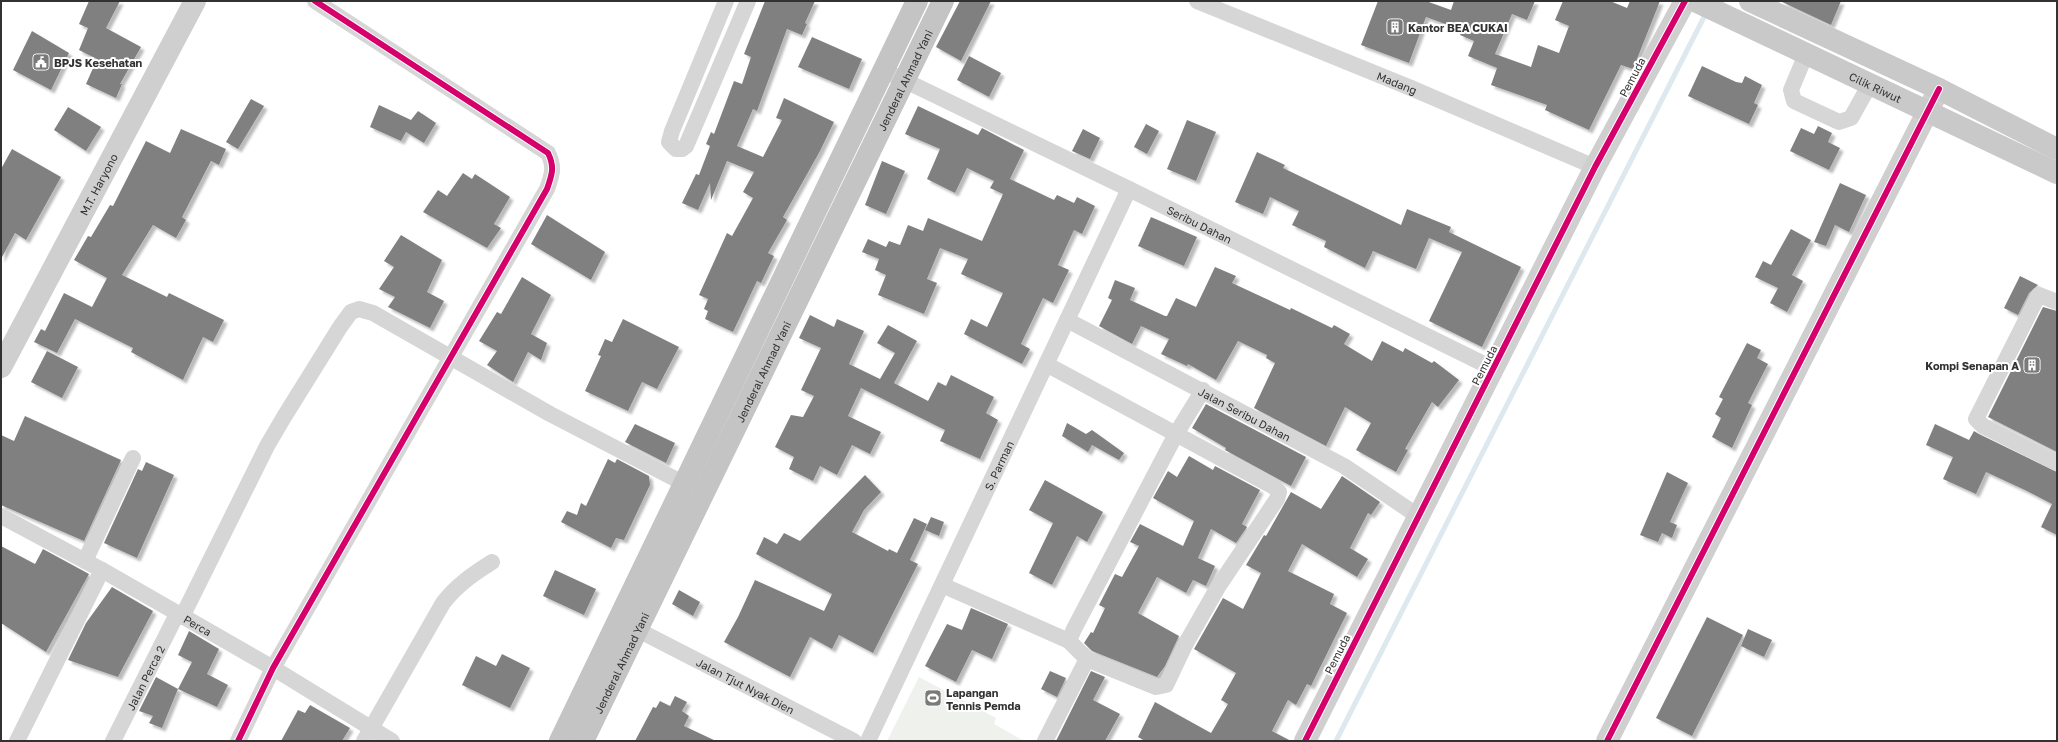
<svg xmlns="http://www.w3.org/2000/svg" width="2058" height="742" font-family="'Golos Text',sans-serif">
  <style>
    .green { fill: #eff2ec }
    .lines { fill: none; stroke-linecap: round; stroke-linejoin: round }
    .stream { stroke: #dde8ef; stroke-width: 5 }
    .building { fill: #808080; filter: url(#shadow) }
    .street { stroke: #d6d6d6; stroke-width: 16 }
    .secondary { stroke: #cfcfcf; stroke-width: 22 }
    .primary { stroke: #c9c9c9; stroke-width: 22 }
    .highway { stroke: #c4c4c4; stroke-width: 22 }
    .cycleway-casing { stroke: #fff; stroke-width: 8 }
    .cycleway { stroke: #d6006c; stroke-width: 6 }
    .labels { text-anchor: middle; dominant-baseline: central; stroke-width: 4; stroke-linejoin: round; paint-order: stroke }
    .poi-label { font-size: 11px; font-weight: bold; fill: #323232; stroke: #fff; text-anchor: start }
    .street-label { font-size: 11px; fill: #323232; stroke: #fff }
  </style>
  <defs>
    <filter id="shadow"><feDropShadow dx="3.5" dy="3.5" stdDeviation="1" flood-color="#0004"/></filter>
  </defs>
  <rect width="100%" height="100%" fill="#fff"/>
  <path class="green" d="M919,677L996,718L994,724L1024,741H887Z"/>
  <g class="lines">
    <path class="stream" d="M1336,741L1704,17"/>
  </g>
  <g class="building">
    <path d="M89,1H120L106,28L141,47L120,84H122L116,98L86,84L97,59L79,50L88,28L79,24Z"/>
    <path d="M765,1H815L805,23L807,24L802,35L787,29L757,111L753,109L737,146L763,157L782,120L776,118L784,98L834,122L820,151L783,217L787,220L768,253L774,256L761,283L757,281L733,332L705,319L708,311L704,309L708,299L699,295L727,233L732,236L753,198L743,192L754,172L727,161L711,200L710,183L698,210L682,203L696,174L699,175L710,146L706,144L711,132L714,134L734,81L742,84L751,57L744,54Z"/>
    <path d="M960,1H991L961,61L936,47Z"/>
    <path d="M1378,1H1426L1451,10L1454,1H1535L1527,20L1512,14L1495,54L1531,67L1538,45L1559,53L1569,26L1555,20L1563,1H1610L1627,8L1630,1H1660L1633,69L1621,65L1589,130L1545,110L1547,105L1491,85L1497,68L1468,56L1474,41L1460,35L1462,30L1426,17L1409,63L1361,45Z"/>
    <path d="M1780,1H1841L1831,25Z"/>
    <path d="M32,31L69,53L51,90L13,70Z"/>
    <path d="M812,37L862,59L849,89L798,67Z"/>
    <path d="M969,56L1001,73L989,97L957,80Z"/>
    <path d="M1702,66L1736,82L1742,83L1745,76L1762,85L1754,103L1758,105L1749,124L1688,96Z"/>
    <path d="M251,99L264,106L238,149L226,142Z"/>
    <path d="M379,105L411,120L418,111L436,123L424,143L406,132L401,141L370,127Z"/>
    <path d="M918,106L978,135L982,128L1024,150L1010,179L1054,200L1057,195L1074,203L1077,197L1095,206L1082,234L1074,230L1058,265L1069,270L1053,303L1043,298L1021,344L1030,349L1022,364L964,334L971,319L987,327L1003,293L961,274L968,259L940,248L927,279L937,283L924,314L878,295L886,275L875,270L879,259L862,252L868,239L886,247L889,241L900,245L908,225L923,231L928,218L982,241L1003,194L990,188L994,181L967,168L955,193L927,179L940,149L905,134Z"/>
    <path d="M68,107L101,127L86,151L54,130Z"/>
    <path d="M1187,120L1216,132L1196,181L1167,169Z"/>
    <path d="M1146,124L1159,131L1147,154L1134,147Z"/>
    <path d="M1818,126L1832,133L1828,142L1840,148L1829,170L1790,151L1801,128L1814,134Z"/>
    <path d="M181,129L226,149L219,165L211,161L182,217L186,220L176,238L153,225L122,275L167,297L169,293L224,320L213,342L203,337L183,380L131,352L133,348L75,319L57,353L34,342L41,329L45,331L64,293L92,307L107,278L74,260L88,236L91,237L110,205L113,206L146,141L170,153Z"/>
    <path d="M1083,129L1100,138L1090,159L1072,151Z"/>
    <path d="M12,149L61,177L26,240L15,233L1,259V169Z"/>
    <path d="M1257,152L1285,165L1283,168L1401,225L1407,209L1451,227L1449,232L1521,267L1482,347L1429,321L1462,252L1429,238L1416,269L1373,251L1365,268L1324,247L1326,241L1292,225L1299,211L1270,197L1263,214L1235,202Z"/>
    <path d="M882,161L905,171L886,214L865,205Z"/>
    <path d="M463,173L472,179L475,174L510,197L494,224L501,228L487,248L423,212L438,190L447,196Z"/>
    <path d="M1840,183L1866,195L1849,232L1835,225L1826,246L1814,242Z"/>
    <path d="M547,215L605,252L591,280L531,244Z"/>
    <path d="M1151,217L1197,237L1184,266L1138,246Z"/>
    <path d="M1791,229L1811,240L1792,275L1803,281L1787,312L1770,303L1778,288L1755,277L1763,261L1771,265Z"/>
    <path d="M401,235L442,260L427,292L444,301L430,328L388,307L395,297L379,289L394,267L384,261Z"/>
    <path d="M1215,267L1236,276L1232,283L1290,310L1291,308L1332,328L1334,325L1350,334L1344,344L1372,361L1382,341L1403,352L1405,348L1432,363L1434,361L1459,380L1438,407L1432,402L1405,449L1408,450L1396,472L1356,450L1371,423L1345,407L1326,446L1254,408L1275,363L1266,358L1267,355L1238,341L1216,380L1188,364L1187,366L1161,354L1169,339L1141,326L1132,344L1099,326L1112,300L1108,298L1115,280L1135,288L1130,300L1165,316H1167L1176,298L1196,307Z"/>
    <path d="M2020,276L2038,285L2029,293L2018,315L2004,308Z"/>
    <path d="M522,277L551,295L531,334L547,343L541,360L528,352L513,382L487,365L497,351L479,341L497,312L501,314Z"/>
    <path d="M2043,307L2057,311V452L1988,417Z"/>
    <path d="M810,315L834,327L837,319L864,331L849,364L880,379L895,353L877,343L888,325L917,341L894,383L928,401L938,382L946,386L951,375L994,397L986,413L998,420L980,459L940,441L945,430L861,388L848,416L881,432L870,454L852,445L837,475L820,466L813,481L789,469L794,457L775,447L791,415L803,417L814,396L801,390L821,348L799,338Z"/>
    <path d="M623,319L679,347L657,389L642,382L628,411L585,391L601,356L598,355L605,339L612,342Z"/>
    <path d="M1747,343L1761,350L1757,358L1768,364L1748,403L1752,405L1732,448L1712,437L1721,418L1715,414L1723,399L1719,397Z"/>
    <path d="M47,351L78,367L62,398L31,382Z"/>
    <path d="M1206,404L1306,457L1291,486L1225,450L1226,448L1192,428Z"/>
    <path d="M25,416L121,460L84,541L1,505V435L14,441Z"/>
    <path d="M1067,423L1086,434L1092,430L1124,453L1119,460L1092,445L1088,452L1062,436Z"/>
    <path d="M635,424L675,443L666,463L625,442Z"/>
    <path d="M1935,424L1969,440L1974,431L1979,434L2057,472V535L2041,527L2052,504L2027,491L1986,472L1976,494L1943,479L1953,457L1926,445Z"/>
    <path d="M1189,456L1213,470L1215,466L1260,490L1242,524L1247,527L1236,543L1211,529L1198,558L1215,566L1206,586L1193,580L1186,593L1157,577L1138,613L1179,636L1165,666L1157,677L1092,651L1084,643L1091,632L1093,633L1105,608L1099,605L1115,574L1122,577L1139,546L1130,542L1140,524L1183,546L1194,521L1153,498L1168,471L1177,477Z"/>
    <path d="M608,459L615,463L617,459L649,476L650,485L624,540L616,538L611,548L561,522L567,511L577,515L581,503L586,506Z"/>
    <path d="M146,462L174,475L137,558L104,543L138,469L142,471Z"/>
    <path d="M1667,472L1688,483L1670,522L1677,525L1672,538L1662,533L1658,542L1640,535Z"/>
    <path d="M865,475L881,492L864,510L852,532L888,551L889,549L897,553L914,518L927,524L910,560L918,564L873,653L839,635L832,649L810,637L790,677L724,642L738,617L755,580L824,611L832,594L756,554L764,537L777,544L784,533L800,541Z"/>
    <path d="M1342,476L1380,502L1371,515L1368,513L1350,548L1368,559L1357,577L1302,544L1288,571L1334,594L1330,604L1347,613L1311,686L1307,684L1296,705L1288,700L1272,731L1291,741H1145L1138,737L1155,702L1211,733L1228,704L1221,700L1236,673L1194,649L1223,598L1243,609L1261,573L1246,565L1264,535L1266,536L1291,492L1321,509Z"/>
    <path d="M1045,480L1103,512L1087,542L1077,536L1052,585L1029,573L1053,523L1029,510Z"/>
    <path d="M931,517L944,522L939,536L925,530Z"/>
    <path d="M1,546L35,564L43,549L89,574L46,652L1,623Z"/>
    <path d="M555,570L596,589L584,615L543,596Z"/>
    <path d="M112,587L153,611L118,677L68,660L86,623Z"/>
    <path d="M679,590L700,602L693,616L672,604Z"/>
    <path d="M971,608L1008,624L992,659L972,650L956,682L925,666L947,624L962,630Z"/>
    <path d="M1707,617L1743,635L1692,736L1656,718Z"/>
    <path d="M1748,629L1772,640L1764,657L1741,646Z"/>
    <path d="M189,631L219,649L207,674L228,685L217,707L178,689L192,662L178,655Z"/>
    <path d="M502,654L530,668L510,708L462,685L476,656L496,666Z"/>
    <path d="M1050,671L1066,678L1057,697L1041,689Z"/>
    <path d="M1091,671L1105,677L1093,700L1120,714L1105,741H1056Z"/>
    <path d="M156,677L178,689L162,728L149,723L153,716L139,711Z"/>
    <path d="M675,696L687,702L682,711L689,716L684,726L716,741H635L653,707L656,708L660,701L670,706Z"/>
    <path d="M310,705L350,728L342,741H281L298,710L305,713Z"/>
  </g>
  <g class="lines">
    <g class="street">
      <path d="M726,1L672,131L669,142L676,149H682L686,146L748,1"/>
      <path id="s1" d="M1197,1L1411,88L1595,167"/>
      <path d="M1806,54L1791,90L1794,101L1839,122L1851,118L1870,84"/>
      <path id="s2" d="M883,70L1129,189L1494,369"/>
      <path d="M2057,302L2039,295L2037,298L1976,419L1983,426L2057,463"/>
      <path id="s3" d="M1067,320L1344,466L1418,516"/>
      <path d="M1046,364L1274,487L1279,492L1277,499L1218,587L1185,645L1166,685L1156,687L1087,659"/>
      <path id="s4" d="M1,516L102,570L273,668L392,741"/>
      <path d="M85,561L133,458"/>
      <path d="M942,585L1069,641"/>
      <path d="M182,617L267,446L284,417L340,327L351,312L359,309L373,313L550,414L683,483"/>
      <path id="s5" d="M638,630L854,741"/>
      <path d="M17,741L102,570"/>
      <path id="s6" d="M113,741L177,614"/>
      <path d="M238,741L273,668L547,189C552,175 555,167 548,153L315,1"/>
      <path d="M364,741L443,603C457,585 473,574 492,562"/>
      <path id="s7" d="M868,741L1129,189"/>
      <path d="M1045,741L1087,659L1069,641L1074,629L1176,434L1203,390"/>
    </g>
    <g class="secondary">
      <path id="s8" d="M1,367L195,1"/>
      <path d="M1305,741L1595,167L1685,1"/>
      <path d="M1607,741L1939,89"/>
    </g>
    <g class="primary">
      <path id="s9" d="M1695,1L2057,173"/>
      <path d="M1750,1L1939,89L2057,149"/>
    </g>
    <g class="highway">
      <path d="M560,741L917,1"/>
      <path id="s10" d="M583,741L943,1"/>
    </g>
    <g class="cycleway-casing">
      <g id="cycleway">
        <path d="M238,741L273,668L547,189C552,175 555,167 548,153L315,1"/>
        <path d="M1305,741L1595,167L1685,1"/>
        <path d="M1607,741L1939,89"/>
      </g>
    </g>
    <use href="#cycleway" class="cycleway"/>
  </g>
  <defs>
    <g id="building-square" transform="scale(0.9)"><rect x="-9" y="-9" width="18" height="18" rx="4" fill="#7a7a7a" stroke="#fff"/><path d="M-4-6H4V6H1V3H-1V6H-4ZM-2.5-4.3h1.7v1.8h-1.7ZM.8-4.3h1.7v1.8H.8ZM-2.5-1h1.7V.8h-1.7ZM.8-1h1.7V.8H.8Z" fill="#fff"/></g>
    <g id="civic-square" transform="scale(0.9)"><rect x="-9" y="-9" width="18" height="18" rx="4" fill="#7a7a7a" stroke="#fff"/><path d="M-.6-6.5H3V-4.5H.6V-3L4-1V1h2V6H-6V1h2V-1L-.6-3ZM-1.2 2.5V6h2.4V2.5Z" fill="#fff"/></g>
    <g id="stadium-square" transform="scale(0.9)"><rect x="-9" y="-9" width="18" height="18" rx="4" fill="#7a7a7a" stroke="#fff"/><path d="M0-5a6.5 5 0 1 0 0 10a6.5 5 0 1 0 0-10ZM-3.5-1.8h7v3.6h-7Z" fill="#fff"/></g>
  </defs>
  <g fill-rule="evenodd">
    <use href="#building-square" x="1395" y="27"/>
    <use href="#civic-square" x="41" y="62"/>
    <use href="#building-square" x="2032" y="365"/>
    <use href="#stadium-square" x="933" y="698"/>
  </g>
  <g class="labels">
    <g class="poi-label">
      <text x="1408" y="27">Kantor BEA CUKAI</text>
      <text x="54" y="62">BPJS Kesehatan</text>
      <text x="2019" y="365" text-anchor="end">Kompi Senapan A</text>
      <text x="946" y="692">Lapangan<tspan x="946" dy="13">Tennis Pemda</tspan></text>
    </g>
    <g class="street-label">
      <text transform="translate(1632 77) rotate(-62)">Pemuda</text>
      <text stroke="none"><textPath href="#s10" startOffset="735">Jenderal Ahmad Yani</textPath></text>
      <text stroke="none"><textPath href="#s1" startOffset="216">Madang</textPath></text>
      <text stroke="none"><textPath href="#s9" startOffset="200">Cilik Riwut</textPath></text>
      <text stroke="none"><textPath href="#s8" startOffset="207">M.T. Haryono</textPath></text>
      <text stroke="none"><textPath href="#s2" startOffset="352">Seribu Dahan</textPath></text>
      <text transform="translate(1484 365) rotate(-63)">Pemuda</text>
      <text stroke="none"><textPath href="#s10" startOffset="411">Jenderal Ahmad Yani</textPath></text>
      <text stroke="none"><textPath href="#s3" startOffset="201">Jalan Seribu Dahan</textPath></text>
      <text stroke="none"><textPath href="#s7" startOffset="305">S. Parman</textPath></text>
      <text stroke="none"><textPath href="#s4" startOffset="225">Perca</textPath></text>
      <text transform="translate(1337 654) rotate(-63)">Pemuda</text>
      <text stroke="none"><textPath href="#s10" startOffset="87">Jenderal Ahmad Yani</textPath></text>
      <text stroke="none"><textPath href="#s6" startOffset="71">Jalan Perca 2</textPath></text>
      <text stroke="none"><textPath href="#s5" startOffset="121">Jalan Tjut Nyak Dien</textPath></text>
    </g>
  </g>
  <rect width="2058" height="742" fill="none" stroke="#323232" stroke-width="4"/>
</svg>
